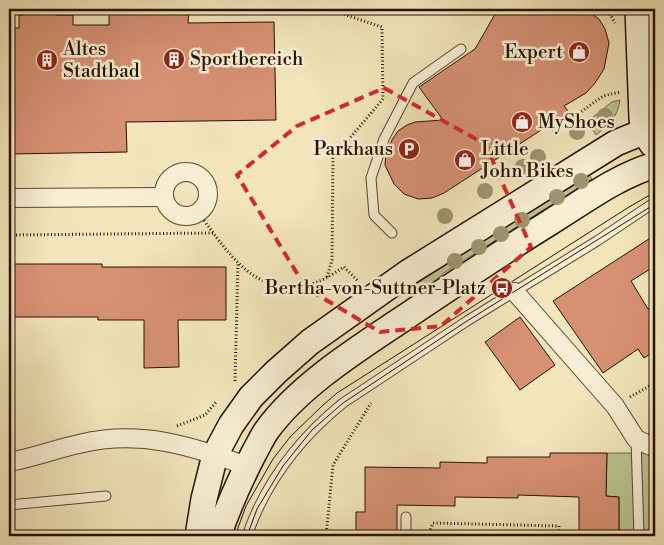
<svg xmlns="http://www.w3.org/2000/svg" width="664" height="545" font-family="'Libre Bodoni',serif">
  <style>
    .green { fill: #bac591; stroke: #706c48 }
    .building { fill: #d69173; stroke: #261200 }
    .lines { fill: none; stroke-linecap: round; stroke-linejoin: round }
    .lane-casing { stroke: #59472f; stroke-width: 11 }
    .street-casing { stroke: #59472f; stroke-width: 20 }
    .secondary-casing { stroke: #261200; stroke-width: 28 }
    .path { stroke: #261200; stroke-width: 3; stroke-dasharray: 1 2.5; stroke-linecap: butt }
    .lane { stroke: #f7eed3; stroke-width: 9 }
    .street { stroke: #f7eed3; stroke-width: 18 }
    .secondary { stroke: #f7eed3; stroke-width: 25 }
    .tram { stroke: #261200; stroke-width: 1 }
    .tree { fill: #9e9470 }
    .marked { fill: none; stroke: #d62828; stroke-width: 4; stroke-dasharray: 10 6; stroke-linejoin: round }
    .labels { text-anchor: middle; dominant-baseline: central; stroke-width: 5; stroke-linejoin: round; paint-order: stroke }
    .poi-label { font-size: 19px; fill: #261200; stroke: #f7eed3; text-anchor: start }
  </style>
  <rect width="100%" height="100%" fill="#f2e5bb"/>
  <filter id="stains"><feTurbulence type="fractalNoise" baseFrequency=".004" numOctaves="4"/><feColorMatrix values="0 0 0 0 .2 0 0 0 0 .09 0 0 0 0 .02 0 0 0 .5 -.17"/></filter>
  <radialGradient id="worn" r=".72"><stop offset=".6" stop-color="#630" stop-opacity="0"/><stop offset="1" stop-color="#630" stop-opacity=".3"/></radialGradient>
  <g class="green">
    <path d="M620,100C617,118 610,124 596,135L589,124V120L612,102Z"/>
    <path d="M588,173L592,179L444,273L431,285L411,300L405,288Z"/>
    <path d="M607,453H648L655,455V536H619V497L606,496Z"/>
  </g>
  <g class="building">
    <path d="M56,9V15H73V25H109V9H189L188,23L274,22L276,120L126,122L127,152L9,154V28H19V15L36,14V10Z"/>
    <path d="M498,9H583L589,12L599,19L605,29L609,43L604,69L595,83L586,93L564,106L569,112L444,193L432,198L418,199L404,194L394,184L385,165L386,153L392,140L398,131L407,125L415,122L443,120L419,87L475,49Z"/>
    <path d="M655,235V266L631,281L648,309L655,304V351L644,358L638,349L603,373L553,301Z"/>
    <path d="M9,264H102V267H226V320H178L179,367L144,368V320H98V317H9Z"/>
    <path d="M520,317L555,365L520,390L485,342Z"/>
    <path d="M550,453H607L606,496L619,497V536H579V497L518,495V498L455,497V506L397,505V536H356V512H365V467L440,468V462L487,463V457H550Z"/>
  </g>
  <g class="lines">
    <g class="lane-casing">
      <g id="lane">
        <path d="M392,233L374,215L371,178L384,139L413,83L461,49"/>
        <path d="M636,439L639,536"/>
        <path d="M9,505L106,496"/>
        <path d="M406,517V536"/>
        <path d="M247,536C265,483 300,438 343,403L467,321L597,241L655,202"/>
      </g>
    </g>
    <g class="street-casing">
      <g id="street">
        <circle cx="186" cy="194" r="22"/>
        <path d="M9,198L164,197"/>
        <path d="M515,292L615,406L636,439L655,448"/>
        <path d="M9,462C33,458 55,449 79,444C141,429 190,446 247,466"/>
      </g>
    </g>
    <g class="secondary-casing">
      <g id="secondary">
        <path d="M638,9L642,118L644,131L652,144"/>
        <path d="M198,536L204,499L215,455L231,425L251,397L276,372L310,342L409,272L616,143L655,127"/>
        <path d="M218,536C228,507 240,480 254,453C258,446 262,437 267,430C299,386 356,350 401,320C450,287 499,254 549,223C583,202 617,176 655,165"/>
      </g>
    </g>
    <g class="path">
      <path d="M604,9L611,16L615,23"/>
      <path d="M553,132L603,96L620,92"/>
      <path d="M198,212C228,253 258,303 317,282C326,279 336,272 344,267L358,281"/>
      <path d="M9,235L213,233"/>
      <path d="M327,277L332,260L333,158L383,99L382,27L328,9"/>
      <path d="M235,381L238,263"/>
      <path d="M630,397L655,383"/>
      <path d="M177,426L205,415L217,401"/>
      <path d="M326,536L333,465L371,403"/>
      <path d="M428,536L433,523L559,526V536"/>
    </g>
    <use href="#lane" class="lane"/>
    <use href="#street" class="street"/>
    <use href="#secondary" class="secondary"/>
    <g class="tram">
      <path d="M235,536L246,506L273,459L290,437L322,406L337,393L629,207L655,192"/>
      <path d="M247,536L257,509L283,466L312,430L343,403L467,321L655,204"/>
    </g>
  </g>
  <g class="tree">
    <circle cx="605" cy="116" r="8"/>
    <circle cx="577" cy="132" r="8"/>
    <circle cx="538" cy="157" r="8"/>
    <circle cx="523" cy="167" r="8"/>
    <circle cx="581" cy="181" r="8"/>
    <circle cx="485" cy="191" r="8"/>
    <circle cx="557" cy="197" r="8"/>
    <circle cx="445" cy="216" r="8"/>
    <circle cx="522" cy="220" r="8"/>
    <circle cx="501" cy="234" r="8"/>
    <circle cx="479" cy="247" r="8"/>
    <circle cx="455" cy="261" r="8"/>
  </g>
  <path class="marked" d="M384,88L485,144L531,247L441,326L380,332L306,288L237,175L297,126Z"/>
  <defs>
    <g id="shop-disc" transform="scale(1.125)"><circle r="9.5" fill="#8f2418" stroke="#f7eed3"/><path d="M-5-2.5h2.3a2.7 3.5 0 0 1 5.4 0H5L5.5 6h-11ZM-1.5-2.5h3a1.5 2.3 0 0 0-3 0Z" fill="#fff"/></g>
    <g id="building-disc" transform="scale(1.125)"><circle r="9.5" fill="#8f2418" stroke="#f7eed3"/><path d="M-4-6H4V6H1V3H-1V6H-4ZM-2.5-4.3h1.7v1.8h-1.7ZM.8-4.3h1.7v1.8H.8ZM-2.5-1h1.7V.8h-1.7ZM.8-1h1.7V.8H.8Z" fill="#fff"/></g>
    <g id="parking-disc" transform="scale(1.125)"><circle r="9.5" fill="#8f2418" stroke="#f7eed3"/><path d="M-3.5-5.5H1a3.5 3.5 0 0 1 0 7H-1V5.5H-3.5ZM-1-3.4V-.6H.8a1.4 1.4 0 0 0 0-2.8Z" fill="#fff"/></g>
    <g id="bus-disc" transform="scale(1.125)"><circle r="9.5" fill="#8f2418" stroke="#f7eed3"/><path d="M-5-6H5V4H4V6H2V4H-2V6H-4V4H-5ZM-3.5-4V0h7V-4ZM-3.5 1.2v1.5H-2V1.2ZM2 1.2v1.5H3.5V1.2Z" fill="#fff"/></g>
  </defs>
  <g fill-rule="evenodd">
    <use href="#shop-disc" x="579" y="52"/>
    <use href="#building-disc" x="174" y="59"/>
    <use href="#building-disc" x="47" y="60"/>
    <use href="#shop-disc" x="522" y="122"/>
    <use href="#parking-disc" x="409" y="149"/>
    <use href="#shop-disc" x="465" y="160"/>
    <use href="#bus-disc" x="502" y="288"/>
  </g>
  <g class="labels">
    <g class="poi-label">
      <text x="63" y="49">Altes<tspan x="63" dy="22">Stadtbad</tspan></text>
      <text x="563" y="52" text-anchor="end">Expert</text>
      <text x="190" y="59">Sportbereich</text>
      <text x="538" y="122">MyShoes</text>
      <text x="393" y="149" text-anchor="end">Parkhaus</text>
      <text x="481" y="149">Little<tspan x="481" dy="22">John Bikes</tspan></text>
      <text x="486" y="288" text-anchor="end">Bertha-von-Suttner-Platz</text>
    </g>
  </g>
  <rect width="664" height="545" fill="none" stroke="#f2e5bb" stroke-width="30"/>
  <rect x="10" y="10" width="644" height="525" fill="none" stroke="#261200" stroke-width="2.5"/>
  <rect x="15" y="15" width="634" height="515" fill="none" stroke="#261200"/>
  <rect width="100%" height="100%" filter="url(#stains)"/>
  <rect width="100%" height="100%" fill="url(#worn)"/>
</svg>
